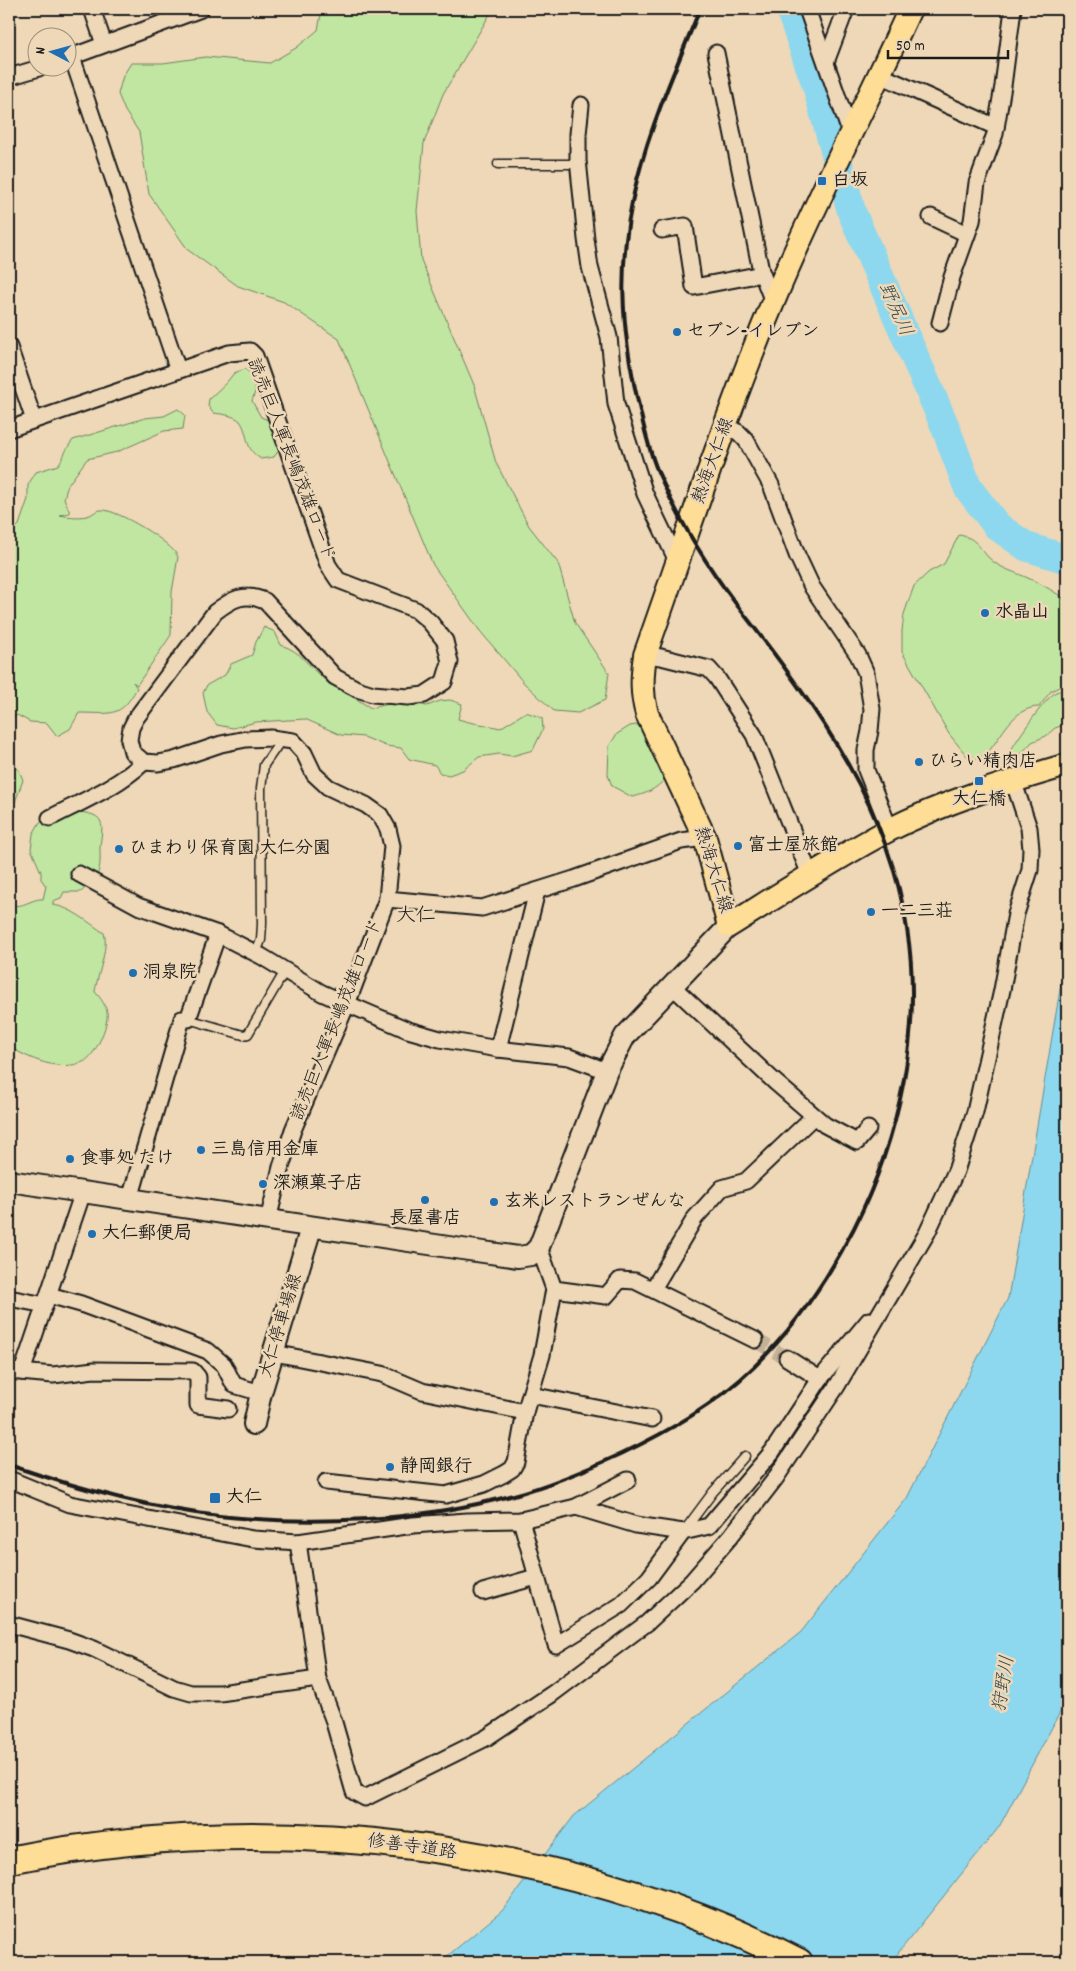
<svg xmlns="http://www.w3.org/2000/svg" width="1076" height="1971" font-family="Dekko,'Klee One',sans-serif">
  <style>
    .green { fill: #c0e6a1; stroke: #6e815e }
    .water { fill: #8dd8ee; stroke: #608d9a }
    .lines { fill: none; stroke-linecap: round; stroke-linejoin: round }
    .river { stroke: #8dd8ee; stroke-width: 29 }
    .street-tunnel { stroke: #c4b298; stroke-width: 15; stroke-dasharray: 15 8; stroke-linecap: butt }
    .lane-casing { stroke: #1c1c1c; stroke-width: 11 }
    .street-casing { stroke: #1c1c1c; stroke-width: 19 }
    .secondary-casing { stroke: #1c1c1c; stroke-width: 24 }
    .primary-casing { stroke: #1c1c1c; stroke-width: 26 }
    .highway-casing { stroke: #1c1c1c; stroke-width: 30 }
    .lane { stroke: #eed8b7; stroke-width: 8 }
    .street { stroke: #eed8b7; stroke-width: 15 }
    .secondary { stroke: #eed8b7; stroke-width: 20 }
    .primary { stroke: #fedd96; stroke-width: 22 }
    .highway { stroke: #fedd96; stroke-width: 26 }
    .rail { stroke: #1c1c1c; stroke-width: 4 }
    .poi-dot { fill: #1f6fb2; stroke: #eed8b7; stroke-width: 2 }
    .labels { text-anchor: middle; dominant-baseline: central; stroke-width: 5; stroke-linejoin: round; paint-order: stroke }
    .poi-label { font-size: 18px; font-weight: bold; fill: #1c1c1c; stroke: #eed8b7; text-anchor: start }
    .street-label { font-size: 18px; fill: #1c1c1c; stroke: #eed8b7 }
    .water-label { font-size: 19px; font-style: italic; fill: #384b50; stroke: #eed8b7 }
    .quarter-label { font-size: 20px; fill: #1c1c1c; stroke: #eed8b7 }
  </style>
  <rect width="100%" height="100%" fill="#eed8b7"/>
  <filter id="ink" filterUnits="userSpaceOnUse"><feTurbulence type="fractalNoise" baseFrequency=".02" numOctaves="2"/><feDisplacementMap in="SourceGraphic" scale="10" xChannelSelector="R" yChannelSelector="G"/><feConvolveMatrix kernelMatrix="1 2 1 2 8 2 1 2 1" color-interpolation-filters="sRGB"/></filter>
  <g filter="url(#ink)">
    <g class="green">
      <path d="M322,9H493L443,94L424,143L417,211L421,260L474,385L496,463L529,526L558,563L575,623L609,673L605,700L578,713L554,711L524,683L480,631L433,565L339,339L284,302L238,286L188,250L149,194L139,132L125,111L118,94L123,76L131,63H163L206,57L270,63L296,48L318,30Z"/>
      <path d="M245,369L255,377V392L252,401L261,417L270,421L280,449L274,457L261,459C243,448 250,435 240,421C234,415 221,414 213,413L208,406L209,399L227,382L234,373Z"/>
      <path d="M178,409L185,415L183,429L164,431L117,452L87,459L68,485L64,498L70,513L60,515C68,517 83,518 90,515C94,513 97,510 101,510C115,508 173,543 178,557L172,592L171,635L137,685L133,682L137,688C120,719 111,713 79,713L70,729L57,736L47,723L30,722L17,715L9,722V534L19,525L28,499V485L36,472L58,465C64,457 66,448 73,440L145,418L164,416Z"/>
      <path d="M959,535C977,538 978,547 989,558C1000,569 1016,572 1030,579C1044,585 1055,592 1067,601V683L1051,691L1039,707C1013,707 1002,736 988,752C985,757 976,758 971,761L949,734L902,652V631L904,614L914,586L929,572L944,564Z"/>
      <path d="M264,627L275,632L281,645C303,652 307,666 324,679C338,690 356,698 371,708L389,704L412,703L427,706L440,701L450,700L462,704L458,719C472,724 486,724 500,728L526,712L542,718L543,729L533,750L512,756L499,754L479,757L463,770L449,775L440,773L435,765L409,759L401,748L386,746L364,737L341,735L305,719L256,722L233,728L217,725L207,712L203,693L207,685L225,675L231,664L252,655L256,642Z"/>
      <path d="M1067,689V724L1055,728L1046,736L1032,742L1016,759L1004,762C1011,748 1043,700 1056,692C1059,691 1064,690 1067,689Z"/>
      <path d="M642,724L666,778C656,789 647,794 632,797L612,786L608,775L609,746L617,734L630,726Z"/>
      <path d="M9,764L19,770L23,780L14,805L9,808Z"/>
      <path d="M77,812C108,814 102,825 100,848C100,857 101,867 97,875C93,882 86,887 81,892H64L61,898L53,901V905C71,907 89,923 104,933C109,949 97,975 95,992C100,997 105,1004 107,1012C109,1025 95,1057 83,1062C60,1072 28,1059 9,1046V927L13,925H9V903C20,911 31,898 43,899L46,886L41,879V872L31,849L33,834L40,822Z"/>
    </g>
    <path class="water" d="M1067,948V1699L999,1827L891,1962H440L502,1911L574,1816L801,1632L907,1498L1008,1298Z"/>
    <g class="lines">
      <path class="river" d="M790,9L817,87L852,213L945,426L968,488L997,526L1027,547L1067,559"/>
      <path class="street-tunnel" d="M755,1340L787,1358"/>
      <g class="lane-casing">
        <g id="lane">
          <path d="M498,164H579"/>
          <path d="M256,953L261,940L262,924L261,788L264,765L282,739"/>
          <path d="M188,1019L243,1035L248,1034L285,971"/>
          <path d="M684,1531L713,1492L745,1456"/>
        </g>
      </g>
      <g class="street-casing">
        <g id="street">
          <path d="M92,9L104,44"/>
          <path d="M807,9L851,135"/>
          <path d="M716,53L761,271L773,302"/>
          <path d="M72,57L178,370"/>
          <path d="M68,58L201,9"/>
          <path d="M826,62L846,9"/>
          <path d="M880,75L996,127"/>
          <path d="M9,77L39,68"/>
          <path d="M581,105L578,134V160L586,239L590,267L609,337L616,404L645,494L678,563"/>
          <path d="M931,217L967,234"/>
          <path d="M662,230L685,226L694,287L762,274"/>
          <path d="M940,323L952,277L972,221L977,183L995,134L1003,86L1013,9"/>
          <path d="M9,347L34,420"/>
          <path d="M725,427L738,432L746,440L771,485L797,555L812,587L858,655L866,673L872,709L870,731L866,750V770L890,830"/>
          <path d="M9,429L229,353L250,351L255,356L328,565L338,580L416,610L430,622L445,641L450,662L444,682L424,695L408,697L373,694L357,689L335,677L265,601C244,592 232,599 215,612L136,718L131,728L129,740L132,752L144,762L158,763L174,760L221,744L246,739L271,738L293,741L304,753L314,774L328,787L366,805L380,815L388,829L392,846L387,899L347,1004L293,1130L281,1167L268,1220"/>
          <path d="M645,655L661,657L709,669L717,678L754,735L810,875"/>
          <path d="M50,818C83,801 117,787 144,762"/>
          <path d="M79,874L138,906L218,934L261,956L322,993L408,1030L440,1039L498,1049L569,1057L607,1071"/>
          <path d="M387,899L482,908L574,879L681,841L705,838"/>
          <path d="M672,986L775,1082L825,1125L857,1142L868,1129"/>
          <path d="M498,1049L537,891"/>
          <path d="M130,1199L182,1019H188L218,934"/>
          <path d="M539,1247L554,1289L606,1296L620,1280L635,1281L755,1340"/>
          <path d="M653,1289L695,1218L722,1188L746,1181L814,1116"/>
          <path d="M49,1295L81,1304L208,1351L224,1365L234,1385L261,1393"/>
          <path d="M9,1298L45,1305"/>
          <path d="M274,1353L382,1374L422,1391L525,1412L542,1355L554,1289"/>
          <path d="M787,1358L820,1379L869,1320"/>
          <path d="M9,1371L53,1375L94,1370L193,1371L198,1377V1405L228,1409"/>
          <path d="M22,1372L83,1192"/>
          <path d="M531,1395L652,1419"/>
          <path d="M9,1479L70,1504L253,1539L298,1542L413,1525L467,1521L521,1520L576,1507L636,1525L683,1532"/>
          <path d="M326,1482L446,1495L484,1484L504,1474L512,1469L516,1462L525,1412"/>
          <path d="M576,1507L628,1480"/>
          <path d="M521,1520L556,1645L621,1605L649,1578L683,1532L709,1526L772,1452L820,1379"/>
          <path d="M298,1542L318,1679L333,1719L354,1792L365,1798L486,1738L552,1694L647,1623L692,1581L730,1537L775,1479L837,1386L927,1233L956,1171L975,1112L1002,990L1016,914L1030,870L1031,849L1029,828L1014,783"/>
          <path d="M483,1592L536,1577"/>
          <path d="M9,1624L69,1640L94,1649L174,1688L191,1693H220L318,1679"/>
        </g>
      </g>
      <g class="secondary-casing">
        <g id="secondary">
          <path d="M9,1181L462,1249L518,1257L531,1255L539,1247L607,1071L625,1036L729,926"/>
          <path d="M254,1424L261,1393L311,1228"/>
        </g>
      </g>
      <g class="primary-casing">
        <path id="primary" d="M910,9C866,106 815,201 774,300C725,416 687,537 645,655C642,676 641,693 647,714L705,838L729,926C782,893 834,859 889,830C944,802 1008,782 1067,765"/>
      </g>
      <g class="highway-casing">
        <path id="highway" d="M9,1860C269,1808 561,1841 799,1962"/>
      </g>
      <use href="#lane" class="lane"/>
      <use href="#street" class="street"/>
      <use href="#secondary" class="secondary"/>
      <use href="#primary" class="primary"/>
      <use href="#highway" class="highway"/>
      <path class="rail" d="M9,1465C77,1488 148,1508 219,1516C316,1526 420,1521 514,1495C551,1485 586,1470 621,1454C669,1431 715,1405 754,1367C795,1327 828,1279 854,1228C899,1139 923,1029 907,929C889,807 820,713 747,618C712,574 680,523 658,472C649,451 644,428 639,406C620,327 617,260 637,180C652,121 677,65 700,9"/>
    </g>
  </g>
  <g class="poi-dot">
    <rect x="817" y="176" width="10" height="10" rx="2.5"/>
    <circle cx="677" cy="332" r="5"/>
    <circle cx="985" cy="613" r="5"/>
    <circle cx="919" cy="762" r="5"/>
    <rect x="974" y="776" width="10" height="10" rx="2.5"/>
    <circle cx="738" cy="846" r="5"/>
    <circle cx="119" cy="849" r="5"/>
    <circle cx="871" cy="912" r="5"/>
    <circle cx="133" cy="973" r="5"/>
    <circle cx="201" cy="1150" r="5"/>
    <circle cx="70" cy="1159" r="5"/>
    <circle cx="263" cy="1184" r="5"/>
    <circle cx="425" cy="1200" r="5"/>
    <circle cx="494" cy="1202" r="5"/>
    <circle cx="92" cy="1234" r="5"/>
    <circle cx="390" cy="1467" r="5"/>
    <rect x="209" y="1492" width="12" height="12" rx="2.5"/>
  </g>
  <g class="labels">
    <g class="poi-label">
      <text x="832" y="181">白坂</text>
      <text x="687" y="332">セブン-イレブン</text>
      <text x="995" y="613">水晶山</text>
      <text x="929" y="762">ひらい精肉店</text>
      <text x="979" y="800" text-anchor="middle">大仁橋</text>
      <text x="748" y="846">富士屋旅館</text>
      <text x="129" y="849">ひまわり保育園 大仁分園</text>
      <text x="881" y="912">一二三荘</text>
      <text x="143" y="973">洞泉院</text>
      <text x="211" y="1150">三島信用金庫</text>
      <text x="80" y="1159">食事処 たけ</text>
      <text x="273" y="1184">深瀬菓子店</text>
      <text x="504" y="1202">玄米レストランぜんな</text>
      <text x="425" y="1219" text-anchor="middle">長屋書店</text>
      <text x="102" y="1234">大仁郵便局</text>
      <text x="400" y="1467">静岡銀行</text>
      <text x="226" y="1498">大仁</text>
    </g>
    <g class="street-label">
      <text transform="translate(290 460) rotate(69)">読売巨人軍長嶋茂雄ロード</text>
      <text transform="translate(714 461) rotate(-70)">熱海大仁線</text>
      <text transform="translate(712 870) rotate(73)">熱海大仁線</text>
      <text transform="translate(338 1020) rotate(-68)">読売巨人軍長嶋茂雄ロード</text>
      <text transform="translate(282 1326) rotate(-73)">大仁停車場線</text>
      <text transform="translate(412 1848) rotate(8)">修善寺道路</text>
    </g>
    <g class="water-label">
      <text transform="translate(894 310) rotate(66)">野尻川</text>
      <text transform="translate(1005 1684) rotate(-81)">狩野川</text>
    </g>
    <g class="quarter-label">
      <text x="416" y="917">大仁</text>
    </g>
  </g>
  <rect width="1076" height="1971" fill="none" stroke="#eed8b7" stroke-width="30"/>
  <rect x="15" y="15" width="1046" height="1941" fill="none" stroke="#1c1c1c" stroke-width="2" filter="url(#ink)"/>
  <g transform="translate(52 52) rotate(276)"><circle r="24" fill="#eed8b7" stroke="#9a8d79"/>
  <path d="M0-4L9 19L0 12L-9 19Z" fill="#1f6fb2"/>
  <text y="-8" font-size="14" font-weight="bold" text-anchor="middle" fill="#1c1c1c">N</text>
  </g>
  <path d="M888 50v8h120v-8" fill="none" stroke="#1c1c1c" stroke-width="2.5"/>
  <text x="896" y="50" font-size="15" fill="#1c1c1c" stroke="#eed8b7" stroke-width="4" paint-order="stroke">50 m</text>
</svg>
